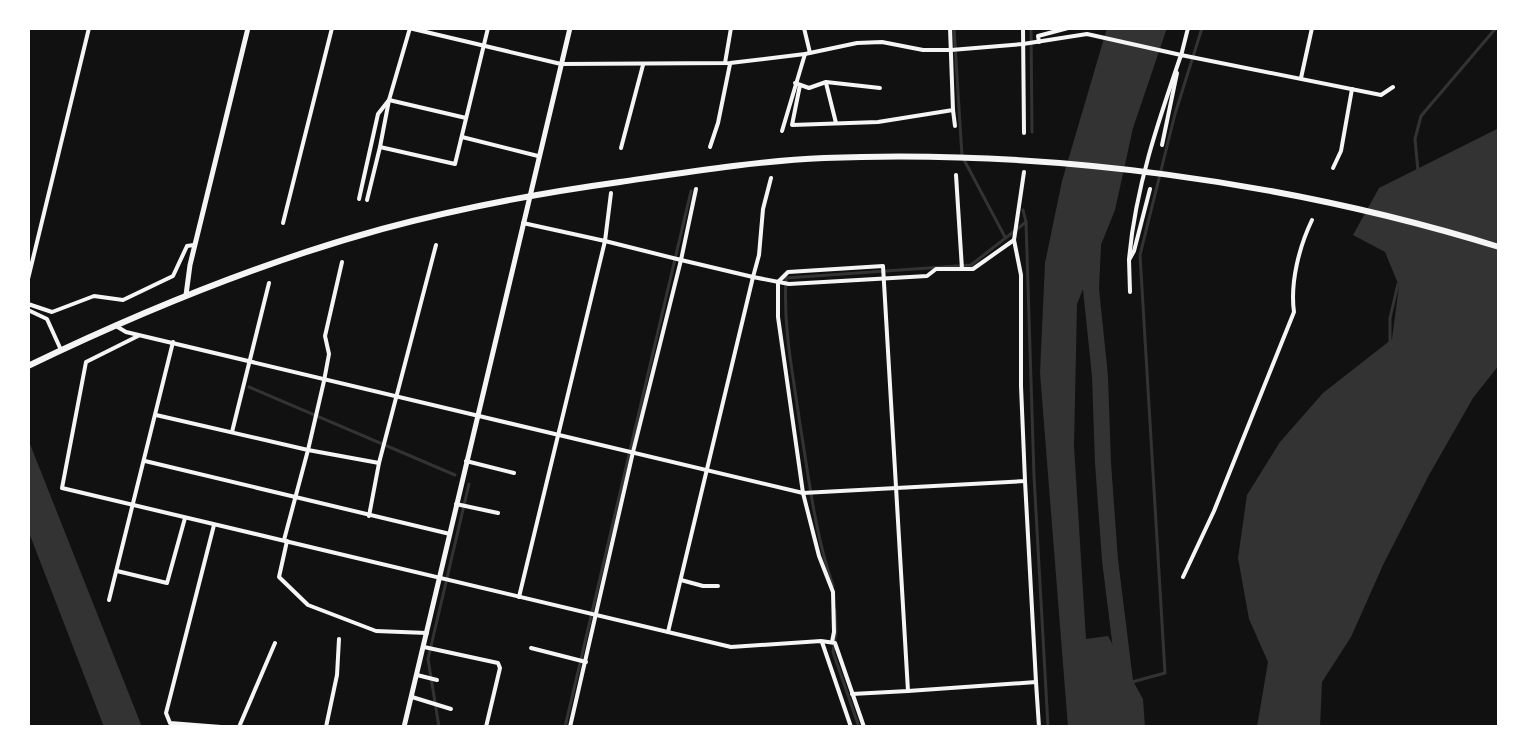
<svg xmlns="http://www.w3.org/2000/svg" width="1527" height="755" font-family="'Fira Sans Condensed',sans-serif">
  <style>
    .water { fill: #333 }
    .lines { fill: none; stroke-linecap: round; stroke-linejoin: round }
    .stream { stroke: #333; stroke-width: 3 }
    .river { stroke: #333; stroke-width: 16 }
    .minor { stroke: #f5f5f5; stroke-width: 4 }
    .tertiary { stroke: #f5f5f5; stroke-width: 5 }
    .secondary { stroke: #f5f5f5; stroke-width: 5 }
    .trunk { stroke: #f5f5f5; stroke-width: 6 }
  </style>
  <rect width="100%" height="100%" fill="#111"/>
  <g class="water">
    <path d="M1107,28H1167L1133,128L1115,210L1077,304L1074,446L1086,639L1108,636L1143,699L1145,727H1068L1040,373L1045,263L1062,181Z"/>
    <path d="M1499,128V365L1473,398L1429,475L1383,565L1351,637L1322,682L1320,727H1257L1268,662L1249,619L1238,558L1247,495L1280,442L1323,393L1392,339L1399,286L1385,252L1353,235L1379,188Z"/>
    <path d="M28,439L142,727H104L28,530Z"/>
  </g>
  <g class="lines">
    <g class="stream">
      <path d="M954,28L962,156L1005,237"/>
      <path d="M1031,28L1032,132"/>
      <path d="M1418,171L1415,139L1421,116L1496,28"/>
      <path d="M1023,210L1026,222L1034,476L1048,727"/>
      <path d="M1390,343V318L1398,284"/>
      <path d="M249,387L455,475"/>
      <path d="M833,586C815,534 809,479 800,424C793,374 783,328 786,278L971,265L1026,222"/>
      <path d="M835,610L836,632L833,652L859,727"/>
      <path d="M1132,682L1165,673L1140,255L1175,114L1202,28"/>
      <path d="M439,727L428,659L469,484"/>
      <path d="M565,727L691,191"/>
    </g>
    <path class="river" d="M1093,246L1091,289L1100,376L1103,463L1110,560L1125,681"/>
    <g class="minor">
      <path d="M409,28L561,64L730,63L805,54L857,43L882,42L923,50H951L1023,44L1087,34L1181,55"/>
      <path d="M804,28L810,53"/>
      <path d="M1023,28L1024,133"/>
      <path d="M1039,42L1038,36L1068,28"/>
      <path d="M1181,56L1188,28"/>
      <path d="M725,63L731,28"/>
      <path d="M1301,78L1312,28"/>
      <path d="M795,83L809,88L826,82L880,88"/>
      <path d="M826,83L836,123"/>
      <path d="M800,85L792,125L878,122L953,110L950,28"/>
      <path d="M953,110L955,126"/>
      <path d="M466,118L389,100L380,147L455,164L488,28"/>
      <path d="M782,131L805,54"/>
      <path d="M462,137L538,156"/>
      <path d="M1162,145L1177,73"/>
      <path d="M710,147L718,123L730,64"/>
      <path d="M621,148L643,65"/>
      <path d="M1333,168L1341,151L1352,89"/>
      <path d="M359,199L378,114L389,100L410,28"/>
      <path d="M367,200L380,147"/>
      <path d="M283,223L332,28"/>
      <path d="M523,223L605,241L611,193"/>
      <path d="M1129,260C1135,189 1158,122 1181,55L1381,95L1393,87"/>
      <path d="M342,262L325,336L329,354L324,381L308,450L379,463"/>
      <path d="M962,269H973L1014,240"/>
      <path d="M28,279L89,28"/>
      <path d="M1130,292L1129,260L1134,251L1150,189"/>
      <path d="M28,304L52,312L94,296L123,300L173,276L187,246L194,245"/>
      <path d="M28,310L47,319L61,350"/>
      <path d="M116,326L126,332L803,493L1025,481L1021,386V275L1014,240L1024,172"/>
      <path d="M138,336L86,362L62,488L731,647L821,641L835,643L864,727"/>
      <path d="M156,415L308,450L284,540"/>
      <path d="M232,432L269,283"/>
      <path d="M145,461L450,534"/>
      <path d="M466,461L514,473"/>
      <path d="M1025,481L1036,682"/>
      <path d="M456,504L498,513"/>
      <path d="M369,516L379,463L436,245"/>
      <path d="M214,525L166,713L170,723L221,727"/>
      <path d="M287,541L279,577L308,605L376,631L427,633"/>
      <path d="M117,571L167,583L185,518"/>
      <path d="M1183,577L1214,511L1294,312C1290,283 1299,247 1312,220"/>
      <path d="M681,580L703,586H718"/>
      <path d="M519,597L605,241L681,260L696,189"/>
      <path d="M109,600L173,342"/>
      <path d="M668,632L753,277L789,284L927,276L936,269H962L956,175"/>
      <path d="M822,642L851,727"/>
      <path d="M832,642L834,632L833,592L819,556L803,493L778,317V282L788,272L883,266L908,691L852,694"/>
      <path d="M424,647L498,663L500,668L486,727"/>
      <path d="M531,648L586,662"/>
      <path d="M417,675L437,680"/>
      <path d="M908,691L1036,682L1039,727"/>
      <path d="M412,697L451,709"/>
      <path d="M239,727L275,643"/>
      <path d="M326,727L337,675L339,639"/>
      <path d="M570,727L633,452L681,260L753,277L759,255L763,209L771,178"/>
    </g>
    <path class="tertiary" d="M186,295L190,265L248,28"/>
    <path class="secondary" d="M404,727L570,28"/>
    <path class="trunk" d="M28,366C142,311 259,263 382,229C460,208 540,193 620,182C688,172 756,161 824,158C1047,149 1286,181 1499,247"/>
  </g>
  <rect width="1527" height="755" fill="none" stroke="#ffffff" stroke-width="60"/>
</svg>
